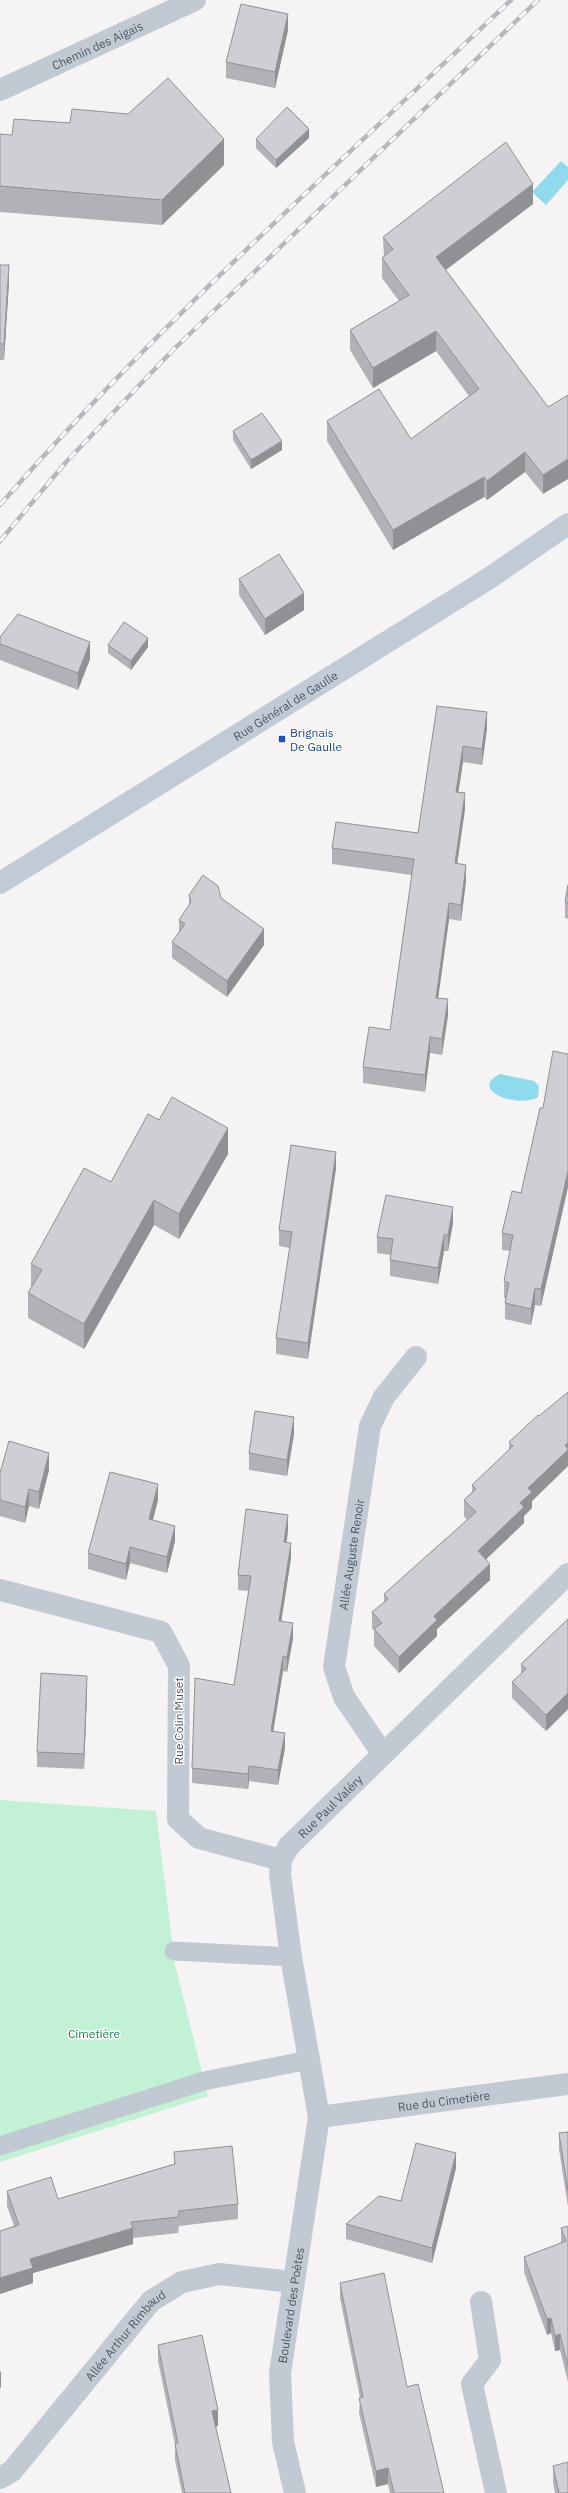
<svg xmlns="http://www.w3.org/2000/svg" width="568" height="2493" font-family="'IBM Plex Sans',sans-serif">
  <style>
    .green { fill: #c3f1d5 }
    .water { fill: #90daee }
    .lines { fill: none; stroke-linecap: round; stroke-linejoin: round }
    .service { stroke: #c1cad2; stroke-width: 19 }
    .minor { stroke: #c1cad2; stroke-width: 22 }
    .secondary { stroke: #c1cbd6; stroke-width: 22 }
    .rail-casing { stroke: #b5b8bd; stroke-width: 4.5 }
    .rail { stroke: #fff; stroke-width: 3; stroke-dasharray: 9; stroke-linecap: butt }
    .wall { fill: #b0b2b7 }
    .shaded-wall { fill: #909195 }
    .building { fill: #cdcfd5; stroke: #909195 }
    .transit-dot { fill: #1a4fb4; stroke: #fff; stroke-width: 1.5 }
    .labels { text-anchor: middle; dominant-baseline: central; stroke-width: 3; stroke-linejoin: round; paint-order: stroke }
    .street-label { font-size: 12px; fill: #4a5661; stroke: #fff }
    .transit-label { font-size: 12px; fill: #164399; stroke: #fff; text-anchor: start }
    .park-label { font-size: 12px; fill: #17864f; stroke: #fff }
  </style>
  <rect width="100%" height="100%" fill="#f5f3f3"/>
  <path class="green" d="M0,1800L156,1811L175,1965L208,2096L0,2162Z"/>
  <g class="water">
    <path d="M561,161L568,167V180L546,205L532,192Z"/>
    <path d="M500,1074L534,1081L539,1086L538,1097C519,1109 467,1090 500,1074Z"/>
  </g>
  <g class="lines">
    <g class="service">
      <path d="M174,1951L291,1957"/>
      <path d="M0,2146L204,2081L309,2060"/>
    </g>
    <g class="minor">
      <path id="s1" d="M0,90L195,0"/>
      <path d="M0,1590L161,1632L179,1666L178,1819L199,1838L281,1860"/>
      <path id="s2" d="M382,1753L344,1697L334,1667L370,1426L384,1397L416,1357"/>
      <path id="s3" d="M319,2117L568,2084"/>
      <path d="M481,2302L490,2360L472,2384L496,2493"/>
      <path id="s4" d="M0,2478L12,2471L151,2301L182,2282L219,2274L293,2282"/>
      <path id="s5" d="M295,2493L283,2442L280,2373L319,2117L291,1957L280,1874L281,1860L289,1846L568,1574"/>
    </g>
    <path class="secondary" id="s6" d="M0,883L488,579L568,524"/>
    <g class="rail-casing">
      <g id="rail">
        <path d="M0,505C157,324 338,165 511,0"/>
        <path d="M0,541L66,462L174,349L538,0"/>
      </g>
    </g>
    <use href="#rail" class="rail"/>
  </g>
  <g class="wall">
    <path d="M288,30L275,88L226,78V62Z"/>
    <path d="M0,134L224,165L162,225L0,212Z"/>
    <path d="M309,138L276,168L256,148V139Z"/>
    <path d="M533,204L446,270L548,407L543,494L525,472L487,500L484,497L393,550L327,441V421L411,439L469,396L436,351L373,388L350,350V330L399,301L382,278V258L384,257L383,237Z"/>
    <path d="M0,265L9,282L4,360H0Z"/>
    <path d="M233,431L282,450L251,469L233,440Z"/>
    <path d="M239,579L304,610L265,635L239,595Z"/>
    <path d="M0,637L90,659L78,690L0,660Z"/>
    <path d="M108,645L148,647L131,670L108,653Z"/>
    <path d="M437,706L487,729L482,765L463,762L458,792L465,809L457,863L466,881L461,921L449,919L438,998L448,1015L442,1055L430,1053L425,1092L363,1083V1067L390,1030L412,875L332,864V848L418,833Z"/>
    <path d="M568,885V919L565,918V902Z"/>
    <path d="M189,895L221,898L264,945L227,997L172,958V942L179,932V920L189,905Z"/>
    <path d="M568,1054V1187L541,1306L535,1305L531,1325L505,1319V1298H504V1281L510,1251L502,1250V1233L521,1193L543,1108Z"/>
    <path d="M159,1120L228,1154L179,1239L154,1225L84,1349L28,1318V1293L31,1289V1264L111,1182Z"/>
    <path d="M336,1168L308,1359L276,1354V1338L290,1248L279,1246V1230Z"/>
    <path d="M453,1223L448,1251H444L438,1284L390,1276V1260L391,1255L377,1253V1237Z"/>
    <path d="M568,1392V1466L532,1501V1508L524,1516V1523L486,1559L490,1580L437,1629V1636L399,1673L374,1646V1630L372,1629V1612L384,1603V1594L467,1520L464,1516V1500L472,1492V1485L509,1450V1442Z"/>
    <path d="M294,1434L287,1476L249,1470V1453Z"/>
    <path d="M49,1470L39,1509L29,1506L25,1523L0,1516V1473Z"/>
    <path d="M158,1500L153,1520L175,1541L167,1573L130,1563L126,1580L88,1569V1553Z"/>
    <path d="M288,1530L287,1542L291,1558L281,1622L293,1638L287,1672L283,1671L273,1731L285,1748L278,1785L249,1781L248,1789L192,1783V1768L234,1685L249,1591L238,1590V1575Z"/>
    <path d="M568,1619V1709L546,1731L512,1698V1682L521,1674V1664Z"/>
    <path d="M87,1691L84,1769L37,1767V1752Z"/>
    <path d="M568,2132V2207L559,2149V2133Z"/>
    <path d="M174,2152L238,2204V2219L179,2226L178,2233L133,2238V2244L33,2273V2283L0,2294V2231L14,2226L7,2206V2191L58,2199L174,2164Z"/>
    <path d="M456,2168L432,2263L346,2239V2224L401,2201Z"/>
    <path d="M568,2226V2382L560,2350L555,2351L551,2333L547,2335L524,2272V2257L561,2243V2228Z"/>
    <path d="M340,2283L407,2387L444,2493H390L388,2484L376,2487L359,2413L360,2398L340,2298Z"/>
    <path d="M158,2345L218,2426L215,2427L231,2493H182L175,2460V2444L158,2361Z"/>
    <path d="M553,2466L568,2493H555L553,2482Z"/>
  </g>
  <g class="shaded-wall">
    <path d="M288,14V30L275,88V72Z"/>
    <path d="M309,129V138L276,168V160Z"/>
    <path d="M224,139V165L162,225V200Z"/>
    <path d="M533,184V204L436,277V257Z"/>
    <path d="M9,265V282L4,360V344Z"/>
    <path d="M436,331V351L373,388V368Z"/>
    <path d="M282,441V450L251,469V460Z"/>
    <path d="M525,452V472L487,500V481Z"/>
    <path d="M568,459V479L543,494V475Z"/>
    <path d="M484,477V497L393,550V530Z"/>
    <path d="M304,593V610L265,635V619Z"/>
    <path d="M148,638V647L131,670V661Z"/>
    <path d="M90,642V659L78,690V673Z"/>
    <path d="M487,712V729L482,765V749Z"/>
    <path d="M463,746V762L456,808V792Z"/>
    <path d="M465,793V809L455,879V863Z"/>
    <path d="M466,865V881L461,921V905Z"/>
    <path d="M449,903V919L436,1014V998Z"/>
    <path d="M264,929V945L227,997V981Z"/>
    <path d="M448,999V1015L442,1055V1039Z"/>
    <path d="M430,1037V1053L425,1092V1075Z"/>
    <path d="M228,1128V1154L179,1239V1214Z"/>
    <path d="M336,1152V1168L308,1359V1343Z"/>
    <path d="M568,1171V1187L541,1306V1289Z"/>
    <path d="M154,1200V1225L84,1349V1324Z"/>
    <path d="M453,1207V1223L448,1251V1235Z"/>
    <path d="M444,1235V1251L438,1284V1268Z"/>
    <path d="M535,1288V1305L531,1325V1309Z"/>
    <path d="M294,1417V1434L287,1476V1460Z"/>
    <path d="M568,1443V1466L532,1501V1508L524,1516V1523L478,1567V1551L520,1503L528,1488Z"/>
    <path d="M49,1453V1470L39,1509V1492Z"/>
    <path d="M158,1484V1500L149,1534V1519Z"/>
    <path d="M29,1489V1506L25,1523V1507Z"/>
    <path d="M288,1515V1530L284,1557V1542Z"/>
    <path d="M175,1526V1541L167,1573V1557Z"/>
    <path d="M291,1543V1558L279,1636V1621Z"/>
    <path d="M130,1547V1563L126,1580V1564Z"/>
    <path d="M490,1564V1580L437,1629V1636L399,1673V1657L434,1616Z"/>
    <path d="M293,1623V1638L287,1672V1657Z"/>
    <path d="M283,1656V1671L271,1745V1731Z"/>
    <path d="M87,1676V1691L84,1769V1754Z"/>
    <path d="M568,1693V1709L546,1731V1715Z"/>
    <path d="M285,1733V1748L278,1785V1770Z"/>
    <path d="M249,1766V1781L248,1789V1774Z"/>
    <path d="M456,2153V2168L432,2263V2248Z"/>
    <path d="M133,2228V2244L33,2273V2283L0,2294V2278L30,2259Z"/>
    <path d="M551,2318V2333L547,2335V2319Z"/>
    <path d="M560,2334V2350L555,2351V2336Z"/>
    <path d="M1,2371V2387L0,2388V2372Z"/>
    <path d="M218,2410V2426L212,2427V2411Z"/>
    <path d="M388,2468V2484L376,2487V2471Z"/>
  </g>
  <g class="building">
    <path d="M241,4L288,14L275,72L226,62Z"/>
    <path d="M168,78L224,139L162,200L0,186V134L12,135L14,119L70,123L72,109L128,114Z"/>
    <path d="M287,107L309,129L276,160L256,139Z"/>
    <path d="M506,142L533,184L436,257L548,407L568,395V459L543,475L525,452L487,481L484,477L393,530L327,421L379,389L411,439L479,389L436,331L373,368L350,330L409,295L382,258L393,249L383,237Z"/>
    <path d="M0,265H9L4,344H0Z"/>
    <path d="M262,413L282,441L251,460L233,431Z"/>
    <path d="M279,554L304,593L265,619L239,579Z"/>
    <path d="M18,614L90,642L78,673L0,644V637Z"/>
    <path d="M124,622L148,638L131,661L108,645Z"/>
    <path d="M437,706L487,712L482,749L463,746L456,792L465,793L455,863L466,865L461,905L449,903L436,998L448,999L442,1039L430,1037L425,1075L363,1067L369,1027L390,1030L414,859L332,848L336,822L418,833Z"/>
    <path d="M203,875L218,886L221,898L264,929L227,981L172,942L185,924L179,920L191,902L189,895Z"/>
    <path d="M568,885V903L565,902Z"/>
    <path d="M553,1051L568,1054V1171L541,1289L535,1288L531,1309L505,1303L509,1283L504,1281L513,1235L502,1233L512,1191L521,1193L540,1108H543Z"/>
    <path d="M172,1097L228,1128L179,1214L154,1200L84,1324L28,1293L42,1270L31,1264L84,1168L111,1182L148,1114L159,1120Z"/>
    <path d="M291,1145L336,1152L308,1343L276,1338L292,1232L279,1230Z"/>
    <path d="M386,1195L453,1207L448,1235H444L438,1268L390,1260L393,1239L377,1237Z"/>
    <path d="M568,1392V1443L565,1445L568,1449V1450L528,1488L532,1492L520,1503L524,1507L478,1551L490,1564L434,1616L437,1620L399,1657L374,1629L382,1623L372,1612L388,1599L384,1594L476,1512L464,1500L476,1489L472,1485L513,1446L509,1442L538,1415L539,1416Z"/>
    <path d="M255,1411L294,1417L287,1460L249,1453Z"/>
    <path d="M9,1441L49,1453L39,1492L29,1489L25,1507L0,1500V1473Z"/>
    <path d="M110,1472L158,1484L149,1519L175,1526L167,1557L130,1547L126,1564L88,1553Z"/>
    <path d="M246,1509L288,1515L284,1542L291,1543L279,1621L293,1623L287,1657L283,1656L271,1731L285,1733L278,1770L249,1766L248,1774L192,1768L195,1678L234,1685L251,1576L238,1575Z"/>
    <path d="M568,1619V1693L546,1715L512,1682L526,1669L521,1664Z"/>
    <path d="M41,1673L87,1676L84,1754L37,1752Z"/>
    <path d="M568,2132V2191L559,2133Z"/>
    <path d="M416,2143L456,2153L432,2248L346,2224L379,2196L401,2201Z"/>
    <path d="M232,2146L238,2204L179,2211L178,2217L131,2222L133,2228L30,2259L33,2268L0,2278V2231L19,2225L7,2191L51,2177L58,2199L175,2164L174,2152Z"/>
    <path d="M568,2226V2366L560,2334L555,2336L551,2318L547,2319L524,2257L566,2241L561,2228Z"/>
    <path d="M384,2273L407,2387L418,2384L444,2493H394L388,2468L376,2471L359,2398L363,2397L340,2283Z"/>
    <path d="M202,2335L218,2410L212,2411L231,2493H185L175,2444L178,2443L158,2345Z"/>
    <path d="M568,2462V2493H559L553,2466Z"/>
  </g>
  <rect class="transit-dot" x="278" y="735" width="8" height="8" rx="2"/>
  <g class="labels">
    <g class="street-label">
      <text stroke="none"><textPath href="#s1" startOffset="107">Chemin des Aigais</textPath></text>
      <text stroke="none"><textPath href="#s6" startOffset="336">Rue Général de Gaulle</textPath></text>
      <text stroke="none"><textPath href="#s2" startOffset="213">Allée Auguste Renoir</textPath></text>
      <text transform="translate(178 1721) rotate(-90)">Rue Colin Muset</text>
      <text stroke="none"><textPath href="#s5" startOffset="714">Rue Paul Valéry</textPath></text>
      <text stroke="none"><textPath href="#s3" startOffset="126">Rue du Cimetière</textPath></text>
      <text stroke="none"><textPath href="#s5" startOffset="190">Boulevard des Poètes</textPath></text>
      <text stroke="none"><textPath href="#s4" startOffset="191">Allée Arthur Rimbaud</textPath></text>
    </g>
    <g class="transit-label">
      <text x="290" y="732">Brignais<tspan x="290" dy="14">De Gaulle</tspan></text>
    </g>
    <g class="park-label">
      <text x="94" y="2033">Cimetière</text>
    </g>
  </g>
</svg>
